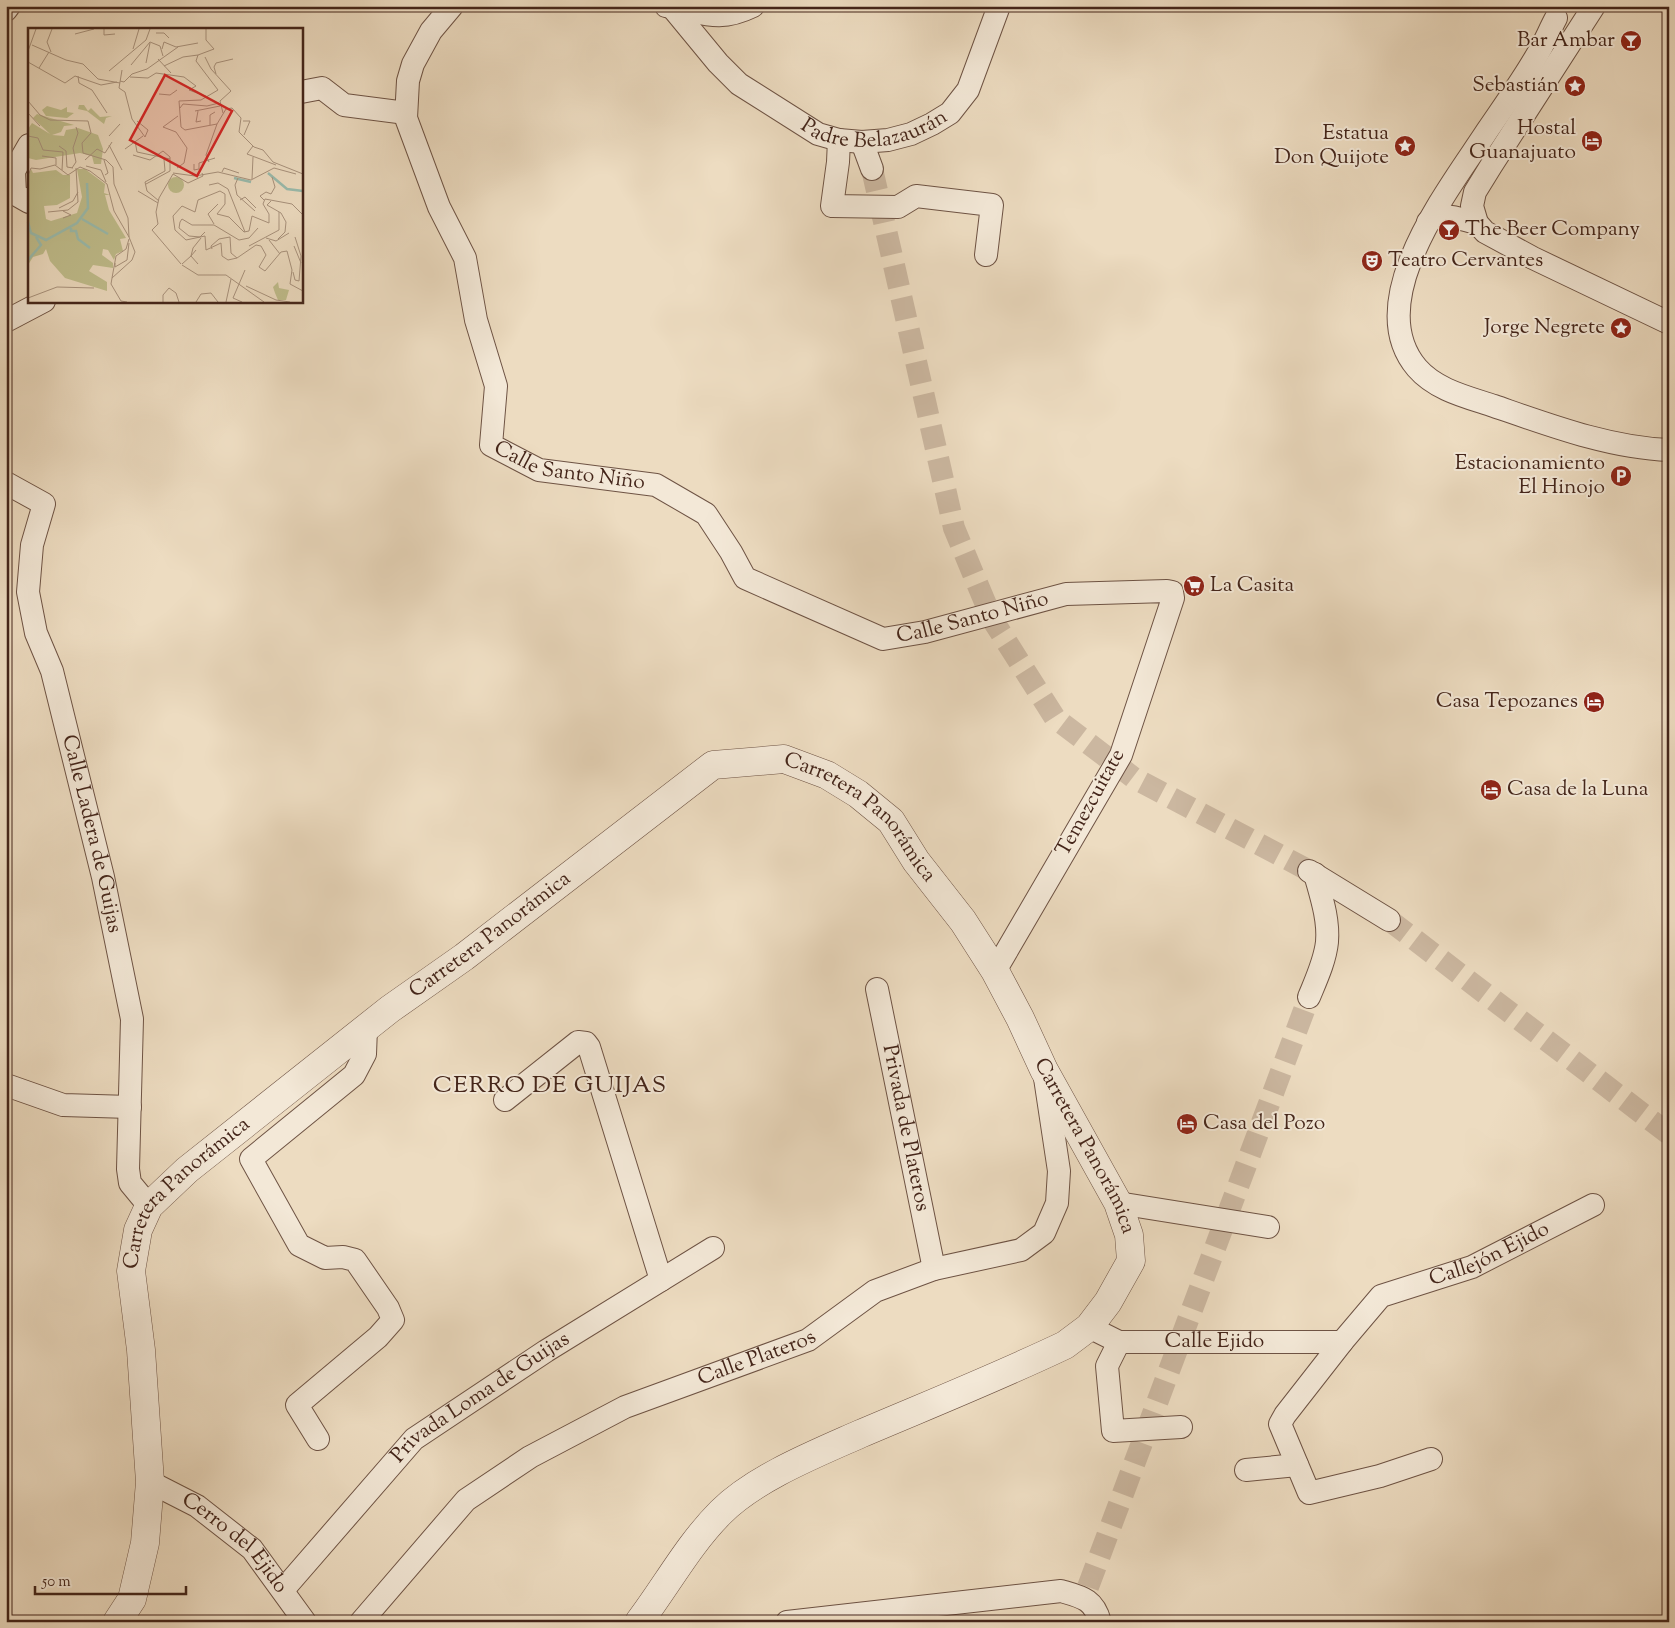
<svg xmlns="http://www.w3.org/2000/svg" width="1675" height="1628" font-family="'Sorts Mill Goudy',serif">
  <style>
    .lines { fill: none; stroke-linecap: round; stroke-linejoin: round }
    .minor-tunnel { stroke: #cbb7a0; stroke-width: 22; stroke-dasharray: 22 11; stroke-linecap: butt }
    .minor-casing { stroke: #6e5344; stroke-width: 24 }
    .tertiary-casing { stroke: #6e5344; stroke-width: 29 }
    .minor { stroke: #f3e8d7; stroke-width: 22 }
    .tertiary { stroke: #f3e8d7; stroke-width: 28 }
    .labels { text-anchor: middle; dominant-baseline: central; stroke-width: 4; stroke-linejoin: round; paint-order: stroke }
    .poi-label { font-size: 21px; fill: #44251a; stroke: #f3e8d7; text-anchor: end }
    .street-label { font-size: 21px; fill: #44251a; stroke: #f3e8d7 }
    .quarter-label { font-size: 24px; letter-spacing: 1px; fill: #44251a; stroke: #f3e8d7 }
    .inset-river { fill: none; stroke: #9abcae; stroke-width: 2.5 }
    .inset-road { fill: none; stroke: #a9937e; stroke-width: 1 }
    .view { fill: #d62828; fill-opacity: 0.15; stroke: #d62828; stroke-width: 2.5 }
    .inset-edge { fill: none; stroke: #44251a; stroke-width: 2.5 }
  </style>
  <rect width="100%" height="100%" fill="#eddcc1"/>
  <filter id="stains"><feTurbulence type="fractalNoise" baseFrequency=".004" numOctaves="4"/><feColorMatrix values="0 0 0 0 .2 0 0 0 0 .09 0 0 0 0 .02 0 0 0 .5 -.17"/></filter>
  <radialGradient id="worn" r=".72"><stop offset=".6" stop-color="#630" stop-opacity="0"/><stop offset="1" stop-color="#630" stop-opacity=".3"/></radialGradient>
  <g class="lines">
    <g class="minor-tunnel">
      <path d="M872,169L954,528L992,619L1055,718L1134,778L1306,869"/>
      <path d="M1389,920L1669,1134"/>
      <path d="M1088,1587L1309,997"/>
    </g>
    <g class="minor-casing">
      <g id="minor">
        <path id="s1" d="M452,6L431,31L413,64L408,81L406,118L439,207L465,258L476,320L496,386L491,445L539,470L656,485L706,514L731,552L745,578L883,639L925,632L1066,594L1167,591L1172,592L1173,598L1121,755L995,971"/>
        <path d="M666,6C702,11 716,24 753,6"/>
        <path id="s2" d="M671,6L718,63L739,84L818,134L839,140L862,142L888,140L911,134L932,124L950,113L968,90L999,6"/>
        <path d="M1594,6L1491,166L1475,192L1472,206L1477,223L1485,232L1533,258L1669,323"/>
        <path d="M6,10L9,6"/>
        <path d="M1556,18C1549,31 1544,44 1537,55C1522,81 1504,106 1487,131C1450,188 1360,301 1417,368C1436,390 1467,397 1494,406C1549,425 1610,448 1669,450"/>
        <path d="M301,92L322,88L344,105L406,113"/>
        <path d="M839,140L838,162L832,206L898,207L916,196L992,205L986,255"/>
        <path d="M862,142L872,169"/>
        <path d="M29,145L14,171L15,194L29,202"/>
        <path d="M1428,222C1440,210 1462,220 1477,223"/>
        <path d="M6,321L44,301"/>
        <path id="s3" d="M6,483L44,504L32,545L28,592L36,633L52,671L103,877L132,1019L128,1169L130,1183L149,1206"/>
        <path d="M1309,871L1389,920"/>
        <path id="s4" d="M877,989L934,1269"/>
        <path d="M1309,997C1316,980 1325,961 1327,942C1329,919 1321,896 1315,874"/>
        <path d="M9,1086L63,1105L130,1107"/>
        <path d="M505,1100L578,1042L586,1043L589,1047L661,1280"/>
        <path d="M1118,1203L1268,1227"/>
        <path id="s5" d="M1089,1327L1119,1342H1342"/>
        <path d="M1119,1342L1107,1366L1113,1431L1181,1427"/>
        <path d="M318,1439L297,1405L378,1337L393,1320L388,1308L355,1260L343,1257L325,1258L299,1245L251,1159L354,1075L365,1054L366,1028"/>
        <path id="s6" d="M1431,1459L1380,1476L1309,1493L1280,1424L1285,1415L1342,1342L1381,1296L1472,1267L1593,1205"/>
        <path d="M1246,1470L1297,1465"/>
        <path id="s7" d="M150,1482L197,1506L252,1549L305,1622"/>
        <path id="s8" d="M283,1590L414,1439L546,1351L713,1248"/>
        <path id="s9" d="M361,1622L466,1500L530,1457L625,1407L808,1340L875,1291L934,1269L1021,1250L1044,1233L1057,1203L1059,1171L1045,1078"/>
        <path d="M787,1622L1061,1591C1082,1597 1094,1599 1100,1622"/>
      </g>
    </g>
    <g class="tertiary-casing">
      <g id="tertiary">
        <path id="s10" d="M117,1622L132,1599L145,1543L150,1482L141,1350L131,1271L138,1230L149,1206L187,1170L390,1009L464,957L713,765L784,759L827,775L858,794L891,821L916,861L963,921L995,971L1020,1018L1044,1070L1118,1203L1129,1235L1131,1261L1108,1302L1089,1327L1065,1345C998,1377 928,1405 860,1434C815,1454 755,1478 721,1512C688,1545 667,1585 639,1622"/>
      </g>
    </g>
    <use href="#minor" class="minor"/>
    <use href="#tertiary" class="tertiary"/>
  </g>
  <defs>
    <g id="bar-disc" transform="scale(1.125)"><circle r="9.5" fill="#8f2418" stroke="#f3e8d7"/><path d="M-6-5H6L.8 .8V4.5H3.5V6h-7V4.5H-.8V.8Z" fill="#fff"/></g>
    <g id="sight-disc" transform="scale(1.125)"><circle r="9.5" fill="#8f2418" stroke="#f3e8d7"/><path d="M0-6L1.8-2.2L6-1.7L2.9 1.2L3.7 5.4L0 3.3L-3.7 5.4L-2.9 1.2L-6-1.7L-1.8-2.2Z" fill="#fff"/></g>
    <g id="hotel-disc" transform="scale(1.125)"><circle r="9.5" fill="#8f2418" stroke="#f3e8d7"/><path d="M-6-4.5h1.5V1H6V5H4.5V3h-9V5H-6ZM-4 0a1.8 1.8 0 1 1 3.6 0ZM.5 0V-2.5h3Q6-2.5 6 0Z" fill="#fff"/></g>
    <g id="theatre-disc" transform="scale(1.125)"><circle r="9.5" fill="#8f2418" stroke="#f3e8d7"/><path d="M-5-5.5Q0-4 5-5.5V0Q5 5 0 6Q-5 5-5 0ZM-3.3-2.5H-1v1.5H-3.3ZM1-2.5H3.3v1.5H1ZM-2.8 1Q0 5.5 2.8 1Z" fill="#fff"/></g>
    <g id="parking-disc" transform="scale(1.125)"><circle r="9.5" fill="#8f2418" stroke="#f3e8d7"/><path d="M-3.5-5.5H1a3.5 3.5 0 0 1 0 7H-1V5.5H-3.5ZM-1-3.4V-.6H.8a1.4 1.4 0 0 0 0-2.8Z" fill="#fff"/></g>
    <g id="supermarket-disc" transform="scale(1.125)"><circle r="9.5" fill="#8f2418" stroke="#f3e8d7"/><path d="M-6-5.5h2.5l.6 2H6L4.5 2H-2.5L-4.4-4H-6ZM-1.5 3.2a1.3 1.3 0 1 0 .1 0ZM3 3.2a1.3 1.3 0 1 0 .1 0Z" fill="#fff"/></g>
  </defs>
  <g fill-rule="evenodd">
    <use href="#bar-disc" x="1631" y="41"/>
    <use href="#sight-disc" x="1575" y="86"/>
    <use href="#hotel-disc" x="1592" y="141"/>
    <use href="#sight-disc" x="1405" y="146"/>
    <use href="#bar-disc" x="1449" y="230"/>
    <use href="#theatre-disc" x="1372" y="261"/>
    <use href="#sight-disc" x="1621" y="328"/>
    <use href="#parking-disc" x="1621" y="476"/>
    <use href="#supermarket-disc" x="1194" y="586"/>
    <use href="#hotel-disc" x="1594" y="702"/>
    <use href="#hotel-disc" x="1491" y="790"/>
    <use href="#hotel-disc" x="1187" y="1124"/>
  </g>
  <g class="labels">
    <g class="poi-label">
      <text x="1615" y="41">Bar Ambar</text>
      <text x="1559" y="86">Sebastián</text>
      <text x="1576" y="129">Hostal<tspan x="1576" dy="24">Guanajuato</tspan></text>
      <text x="1389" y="134">Estatua<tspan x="1389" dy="24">Don Quijote</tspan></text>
      <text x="1465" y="230" text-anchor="start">The Beer Company</text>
      <text x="1388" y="261" text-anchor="start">Teatro Cervantes</text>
      <text x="1605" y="328">Jorge Negrete</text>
      <text x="1605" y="464">Estacionamiento<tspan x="1605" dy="24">El Hinojo</tspan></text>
      <text x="1210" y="586" text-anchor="start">La Casita</text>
      <text x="1578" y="702">Casa Tepozanes</text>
      <text x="1507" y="790" text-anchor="start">Casa de la Luna</text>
      <text x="1203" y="1124" text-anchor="start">Casa del Pozo</text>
    </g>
    <g class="street-label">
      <text stroke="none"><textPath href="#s2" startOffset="255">Padre Belazaurán</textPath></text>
      <text stroke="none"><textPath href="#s1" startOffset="551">Calle Santo Niño</textPath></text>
      <text stroke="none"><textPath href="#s1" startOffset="1016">Calle Santo Niño</textPath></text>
      <text transform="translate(1091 803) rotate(-61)">Temezcuitate</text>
      <text stroke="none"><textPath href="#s10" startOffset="1312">Carretera Panorámica</textPath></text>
      <text stroke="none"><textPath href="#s3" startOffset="384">Calle Ladera de Guijas</textPath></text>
      <text stroke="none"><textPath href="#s10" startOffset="862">Carretera Panorámica</textPath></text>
      <text stroke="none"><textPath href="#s4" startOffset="142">Privada de Plateros</textPath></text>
      <text stroke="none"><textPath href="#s10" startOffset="1718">Carretera Panorámica</textPath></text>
      <text stroke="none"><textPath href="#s10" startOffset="458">Carretera Panorámica</textPath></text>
      <text stroke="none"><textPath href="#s6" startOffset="481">Callejón Ejido</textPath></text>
      <text stroke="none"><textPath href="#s5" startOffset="129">Calle Ejido</textPath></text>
      <text stroke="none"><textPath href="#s9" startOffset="486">Calle Plateros</textPath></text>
      <text stroke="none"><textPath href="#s8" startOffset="278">Privada Loma de Guijas</textPath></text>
      <text stroke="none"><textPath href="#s7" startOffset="106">Cerro del Ejido</textPath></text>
    </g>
    <g class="quarter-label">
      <text x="550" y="1086">CERRO DE GUIJAS</text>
    </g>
  </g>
  <g transform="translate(28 28)">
    <rect width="275" height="275" fill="#eddcc1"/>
    <path d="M51,77H56L60,83L63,80L72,89L84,88L78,90L76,96L59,83L50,81ZM19,78L33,82L39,79V84L46,85L39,90L18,88L14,82ZM9,86L46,97L36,98L33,104L24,107L36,108L38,102L50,100L70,107L75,121L73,136H66L64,128L52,125L8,132L0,130V101L4,95L22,106L5,90ZM3,141L5,145L28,142L35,147H42V170L29,177L16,178L18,191L23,193L49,185L54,169L49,141H57L77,156L76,165L82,167H77L81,182L98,210L92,211L95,223L88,226L86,232L80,222L75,221L74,227L85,235V240L65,237L61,243L79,254V263L37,250L22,233L18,221L15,226L5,229L0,237V149ZM140 157a8 8 0 1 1 16 0a8 8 0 1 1-16 0ZM250,254L251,260L261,262L258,272H250L247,265L245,259Z" fill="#c0be8d"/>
    <path class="inset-river" d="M240,145L259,161L275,163M206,150L223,154M54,191L80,206M0,194L3,205L18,212L49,195L60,180L59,155M43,200V203H48L50,211L62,220M0,232L13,217L8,209"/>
    <path class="inset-road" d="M76,1V7L87,6M178,1V12L186,21L170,27L168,33L190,62L173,72L151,73L153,99L157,102L189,96L198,81L204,80L213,90L211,104L226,119L235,122L245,134L275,146M128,5H136L141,10M47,6L66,1M122,14L132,18L135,28M4,17L38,32L55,36L70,51L92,55M105,21L111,1M134,21L136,14L148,19L170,15M0,23L8,1M23,24L19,14L24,1M177,29L183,41L203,63L192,73L195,85M130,31L143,45M0,34L37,55L47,48L73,57L89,54M118,35L122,15M103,37L122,14M136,38L155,29L170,27M11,40L21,24M94,42L91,60L97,64L104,91L117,109M81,43L118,12L122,1M128,45L156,49L168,58L161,62L180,69M188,46L186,39L188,35L205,31M50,48L51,55L64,62L79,85M102,49L120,50L128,45M92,53L96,54L104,46L119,41L150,19M131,66L142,67L149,62M0,73L12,87L22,92L60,93L63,105L54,115L55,125L78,132L85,139L86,156L100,190L101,209L107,224L104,232L84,250L83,256L93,273L99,274M152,80L155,76L179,78L191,75M167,83L192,78M170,83L168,94L173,93M0,85L12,98M109,93L120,102L117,109M215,93H222L216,107M182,97V87L187,84M0,108L10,110L15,122L35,124L34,142M81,108L92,96M107,113L109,124L142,131M81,117L94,142M31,118L38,123L39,139L45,140M225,118L219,126L248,137M97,121L115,108M105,127L122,132L135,123L142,129V143L118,156M14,128L28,130V137M57,132L69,121L77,125L84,114M76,132L80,145L77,147M181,134L178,127L189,96M171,135L187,130M166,136V142L171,141V135M58,138L73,142L78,154M44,140L48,134L45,120L50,105L48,99M149,140L156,135L159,120L148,104L135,99L150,88M194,144L196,140L211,145M145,145L167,148L190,144L223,152L246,140L268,146M145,146L131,170L128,184L130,196L124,202L153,236M145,146L160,155L175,148L174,145M0,148L3,140L12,141L27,137L40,147L52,139L62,143L79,156L86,183L101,209M210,150L207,157L209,167L227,183M224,151L225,129M117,154L137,143L136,131M117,154L119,163L131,173M181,157L190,155L200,161L217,204M110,163L130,175M212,172L217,169L228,180M236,172L232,168L238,164L243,166L247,159L244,149M243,173L239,177L253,185L258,194L257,204L250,211M31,180L45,173L50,164M35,183L43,187L35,190M20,184L40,182L50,174L48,140M186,196L180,186L190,176M177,204L172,209L161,208L151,200L152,194L154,191L164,197H186L211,212L221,210L230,200M177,208L158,212L147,202L145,188L154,178L167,184L170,172L192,163L197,166V176L189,186L201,189L216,204L221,203L224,188L241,195V186L235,176L237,171L264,176L275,187M177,208L178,222L193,215L194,228L200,232L209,230L228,217L233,218L238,227L231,239L237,243L253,224L259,223L264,242L262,256L275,263M202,209L203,225L209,230M238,210L248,213L261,205M241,212L252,226M221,218L251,202V184M266,218L273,235M184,221L183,218L191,211L202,209M168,222L163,228L170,236M87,235V239L99,232L101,215M154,236L163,228L165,220L173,210M154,237L170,247H198L236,274M265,244L267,252L271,253L273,228L267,209M84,250L88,228L98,221L101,211M218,258L248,272L262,274M0,270L29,259L66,260M135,274V267L141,260L148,265L151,274M168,274L173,266L183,265L190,274M198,274L203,251M214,274L205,270L217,242"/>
    <path class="view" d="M137,47L204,83L169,148L102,112Z"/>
    <rect width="275" height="275" class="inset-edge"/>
  </g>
  <rect width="1675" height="1628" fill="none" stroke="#eddcc1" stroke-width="25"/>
  <rect x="8" y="8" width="1660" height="1613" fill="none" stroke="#44251a" stroke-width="2.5"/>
  <rect x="12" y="12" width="1650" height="1603" fill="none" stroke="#44251a"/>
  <path d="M35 1586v8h151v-8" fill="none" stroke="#44251a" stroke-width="2.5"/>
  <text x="42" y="1586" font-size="15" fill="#44251a" stroke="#f3e8d7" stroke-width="4" paint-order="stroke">50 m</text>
  <rect width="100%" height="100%" filter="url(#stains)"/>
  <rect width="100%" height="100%" fill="url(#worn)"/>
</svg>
